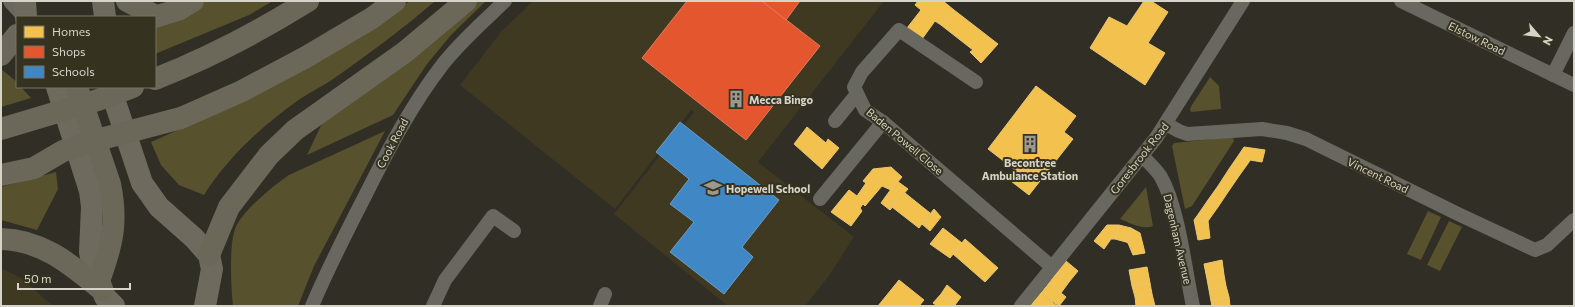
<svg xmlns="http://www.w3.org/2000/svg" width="1575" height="307" font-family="Commissioner,sans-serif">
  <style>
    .built { fill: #3f3922 }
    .green { fill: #58512d }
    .homes { fill: #f2c14e; stroke: #eac773 }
    .shops { fill: #e4572e; stroke: #e07c5c }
    .schools { fill: #3f88c5; stroke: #6c9fc6 }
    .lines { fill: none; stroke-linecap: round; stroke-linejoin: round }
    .minor { stroke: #686760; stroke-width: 14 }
    .tertiary { stroke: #686760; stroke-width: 18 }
    .primary { stroke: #6e6b5e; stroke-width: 22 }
    .trunk { stroke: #6b685a; stroke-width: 22 }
    .labels { text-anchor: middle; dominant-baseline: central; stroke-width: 4; stroke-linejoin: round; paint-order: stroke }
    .street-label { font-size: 11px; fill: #d6d4c9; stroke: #363220 }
    .poi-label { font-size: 11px; font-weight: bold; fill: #d6d4c9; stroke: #363220; text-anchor: start }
  </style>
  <rect width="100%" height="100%" fill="#312e25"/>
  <g class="built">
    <path d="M533,1H884L758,162L854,237L828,277L805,306H728L614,214L694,112L691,110L615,209L460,85L501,32Z"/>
    <path d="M1,268L21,278L53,306H1Z"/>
  </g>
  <g class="green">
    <path d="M205,1H273L249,15L155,54V28L178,18L181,10Z"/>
    <path d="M410,1H435C404,28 370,53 336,77C325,85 312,91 300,99C263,125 228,157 204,195L179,185L161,165L151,142L248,99L325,56Z"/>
    <path d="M469,1H486L451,35L427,64L393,115L307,155L326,115Z"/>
    <path d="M1,69L17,82V87H21L31,98L1,107Z"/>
    <path d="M1210,77L1219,86L1221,109L1191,112L1190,109L1192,105Z"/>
    <path d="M385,131L314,266L298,306H233C231,287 229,246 235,229C241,212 274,185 289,175Z"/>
    <path d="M1233,137L1234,141L1192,206L1185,209L1172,146L1174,143Z"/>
    <path d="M56,172L58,189L37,230L1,220V187Z"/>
    <path d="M1146,187L1153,226C1142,230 1130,223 1120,219Z"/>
    <path d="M1428,211L1441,217L1421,260L1407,254Z"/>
    <path d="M1449,221L1462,227L1440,271L1427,265Z"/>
  </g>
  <g class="homes">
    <path d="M918,1H943L954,10L941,25L935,21L922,39L907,28L921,10L915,5Z"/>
    <path d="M1144,1H1151L1168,12L1148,43L1165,53L1145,85L1090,48L1109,17L1127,26Z"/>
    <path d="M954,10L998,44L981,63L970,52L973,50L941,25Z"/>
    <path d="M1036,86L1076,116L1064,132L1073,139L1029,195L1007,178L1014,169L988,149Z"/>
    <path d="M807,127L826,143L828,139L839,148L822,169L794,144Z"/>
    <path d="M1244,147L1265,150L1262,162L1250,160L1249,162L1240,153Z"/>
    <path d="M1240,153L1249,162L1239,176L1229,169Z"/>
    <path d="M891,167L902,177L891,190L882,186L865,206L863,204L860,208L862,211L851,226L831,212L849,190L857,196L866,183L863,181L873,169Z"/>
    <path d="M1229,169L1239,176L1228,192L1218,186Z"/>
    <path d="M897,181L908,189L895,204L886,196Z"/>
    <path d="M1218,186L1228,192L1218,207L1208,200Z"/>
    <path d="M905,193L930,213L919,228L892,207Z"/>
    <path d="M886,196L895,204L890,210L881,203Z"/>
    <path d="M1208,200L1218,207L1208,221H1203L1197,216Z"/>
    <path d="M934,209L941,217L930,231L922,224Z"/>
    <path d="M1197,216L1203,221H1208L1210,238L1198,240L1194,220Z"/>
    <path d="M1107,225H1119L1115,239H1111L1104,249L1094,241Z"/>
    <path d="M1119,225L1131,228L1126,242L1115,239Z"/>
    <path d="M943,228L962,243L950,258L930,244Z"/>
    <path d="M1131,228L1140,233L1145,253L1133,255L1128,243L1126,242Z"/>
    <path d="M965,239L998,268L985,282L953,254Z"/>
    <path d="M1222,260L1224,275L1207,279L1204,264Z"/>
    <path d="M1066,261L1078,271L1069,282L1057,272Z"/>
    <path d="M1147,267L1150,283L1132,286L1129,270Z"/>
    <path d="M1057,272L1069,282L1061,293L1049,283Z"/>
    <path d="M1224,275L1226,286L1209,290L1207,279Z"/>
    <path d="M899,280L924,300L919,306H878Z"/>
    <path d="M1049,283L1066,297L1059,306L1041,293Z"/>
    <path d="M1150,283L1152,294L1135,297L1132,286Z"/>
    <path d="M947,285L961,297L955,305L941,294Z"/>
    <path d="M1226,286L1229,297L1211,301L1209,290Z"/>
    <path d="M1041,293L1057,306H1038L1033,302Z"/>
    <path d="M941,294L955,305L954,306H937L933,303Z"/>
    <path d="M1152,294L1155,306H1136L1135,297Z"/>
    <path d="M1229,297L1230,306H1212L1211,301Z"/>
    <path d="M1033,302L1038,306H1030Z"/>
  </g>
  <g class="shops">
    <path d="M687,1H762L820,46L746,140L642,58Z"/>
    <path d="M762,1H800L786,20Z"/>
  </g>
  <path class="schools" d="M680,122L779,200L742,247L753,257L724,294L670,252L694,222L670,204L689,179L656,152Z"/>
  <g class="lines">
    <g class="minor">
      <path d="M1401,1L1574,85"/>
      <path d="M1553,75L1574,33"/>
      <path d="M976,82L899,30L862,72L854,87L865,110L883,122L1052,267"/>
      <path d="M835,121L857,94"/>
      <path d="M1166,124L1179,131L1187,134L1262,129L1287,133L1306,139L1458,214L1535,250L1547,245L1574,220"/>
      <path d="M1143,157C1149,163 1156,169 1161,177C1179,209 1185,270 1193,306"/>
      <path d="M820,199L883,122"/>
      <path d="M312,306C328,268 347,231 366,194C389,148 412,104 443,64C461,41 484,21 505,1"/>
      <path d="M433,306L445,280L493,216L514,231"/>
      <path d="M600,306L605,294"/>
      <path d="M1021,306L1156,138L1243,1"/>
    </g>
    <path class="tertiary" d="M12,1L25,15"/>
    <g class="primary">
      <path d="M25,1L26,17"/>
      <path d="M103,1L105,17"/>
      <path d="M57,87L90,191L92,207L90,252L92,262L105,297L114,306"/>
      <path d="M110,87L142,183L159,207L194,238L209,255L212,269L205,306"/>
    </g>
    <g class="trunk">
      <path d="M127,1L156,16"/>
      <path d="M155,17L180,9L193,1"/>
      <path d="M1,55L17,35"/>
      <path d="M155,79C208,58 260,31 308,1"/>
      <path d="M77,87L110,184C118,223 112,245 99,281"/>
      <path d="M1,129L98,100L133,87"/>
      <path d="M1,175L34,168L63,151L101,139L181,118L242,91L306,57L372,18L395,1"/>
      <path d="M1,239C43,240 71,265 102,290"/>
      <path d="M209,255L229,207L269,155L295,130L405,52L466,1"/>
    </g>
  </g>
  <defs>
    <g id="building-bare" transform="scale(1.38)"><path d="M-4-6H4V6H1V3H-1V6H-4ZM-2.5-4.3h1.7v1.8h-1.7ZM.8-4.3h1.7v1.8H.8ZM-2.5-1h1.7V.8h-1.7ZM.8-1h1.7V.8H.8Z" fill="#9c9a90" stroke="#363220" stroke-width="2.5" paint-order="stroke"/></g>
    <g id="school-bare" transform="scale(1.38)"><path d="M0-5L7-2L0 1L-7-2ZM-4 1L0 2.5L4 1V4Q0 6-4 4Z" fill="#9c9a90" stroke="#363220" stroke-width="2.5" paint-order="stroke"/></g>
  </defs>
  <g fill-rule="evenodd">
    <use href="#building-bare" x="736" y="99"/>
    <use href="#building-bare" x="1030" y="144"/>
    <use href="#school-bare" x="713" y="188"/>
  </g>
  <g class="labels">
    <g class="street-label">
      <text transform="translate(1477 38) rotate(26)">Elstow Road</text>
      <text transform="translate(905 141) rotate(40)">Baden Powell Close</text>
      <text transform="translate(392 143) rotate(-62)">Cook Road</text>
      <text transform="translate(1139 158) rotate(-52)">Goresbrook Road</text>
      <text transform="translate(1378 175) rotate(26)">Vincent Road</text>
      <text transform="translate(1178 239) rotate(77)">Dagenham Avenue</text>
    </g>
    <g class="poi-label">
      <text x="749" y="99">Mecca Bingo</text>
      <text x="1030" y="162" text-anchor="middle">Becontree<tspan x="1030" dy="13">Ambulance Station</tspan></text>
      <text x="726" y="188">Hopewell School</text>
    </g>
  </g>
  <rect width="1575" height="307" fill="none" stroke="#d6d4c9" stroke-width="4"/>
  <rect x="16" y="16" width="140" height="72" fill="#363220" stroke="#767364"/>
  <rect x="24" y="26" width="20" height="12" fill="#f2c14e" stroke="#767364"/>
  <text x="52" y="36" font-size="12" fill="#d6d4c9">Homes</text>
  <rect x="24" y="46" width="20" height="12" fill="#e4572e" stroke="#767364"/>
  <text x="52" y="56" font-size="12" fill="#d6d4c9">Shops</text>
  <rect x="24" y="66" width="20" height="12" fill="#3f88c5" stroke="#767364"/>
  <text x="52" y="76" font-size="12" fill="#d6d4c9">Schools</text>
  <g transform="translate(1539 36) rotate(118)" stroke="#363220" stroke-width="3" paint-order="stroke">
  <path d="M0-3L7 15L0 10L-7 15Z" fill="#d6d4c9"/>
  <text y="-6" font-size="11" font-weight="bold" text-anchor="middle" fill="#d6d4c9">N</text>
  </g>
  <path d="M18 283v6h112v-6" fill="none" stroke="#d6d4c9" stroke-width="2"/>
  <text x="24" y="283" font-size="12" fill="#d6d4c9" stroke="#363220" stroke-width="3" paint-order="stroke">50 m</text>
</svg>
